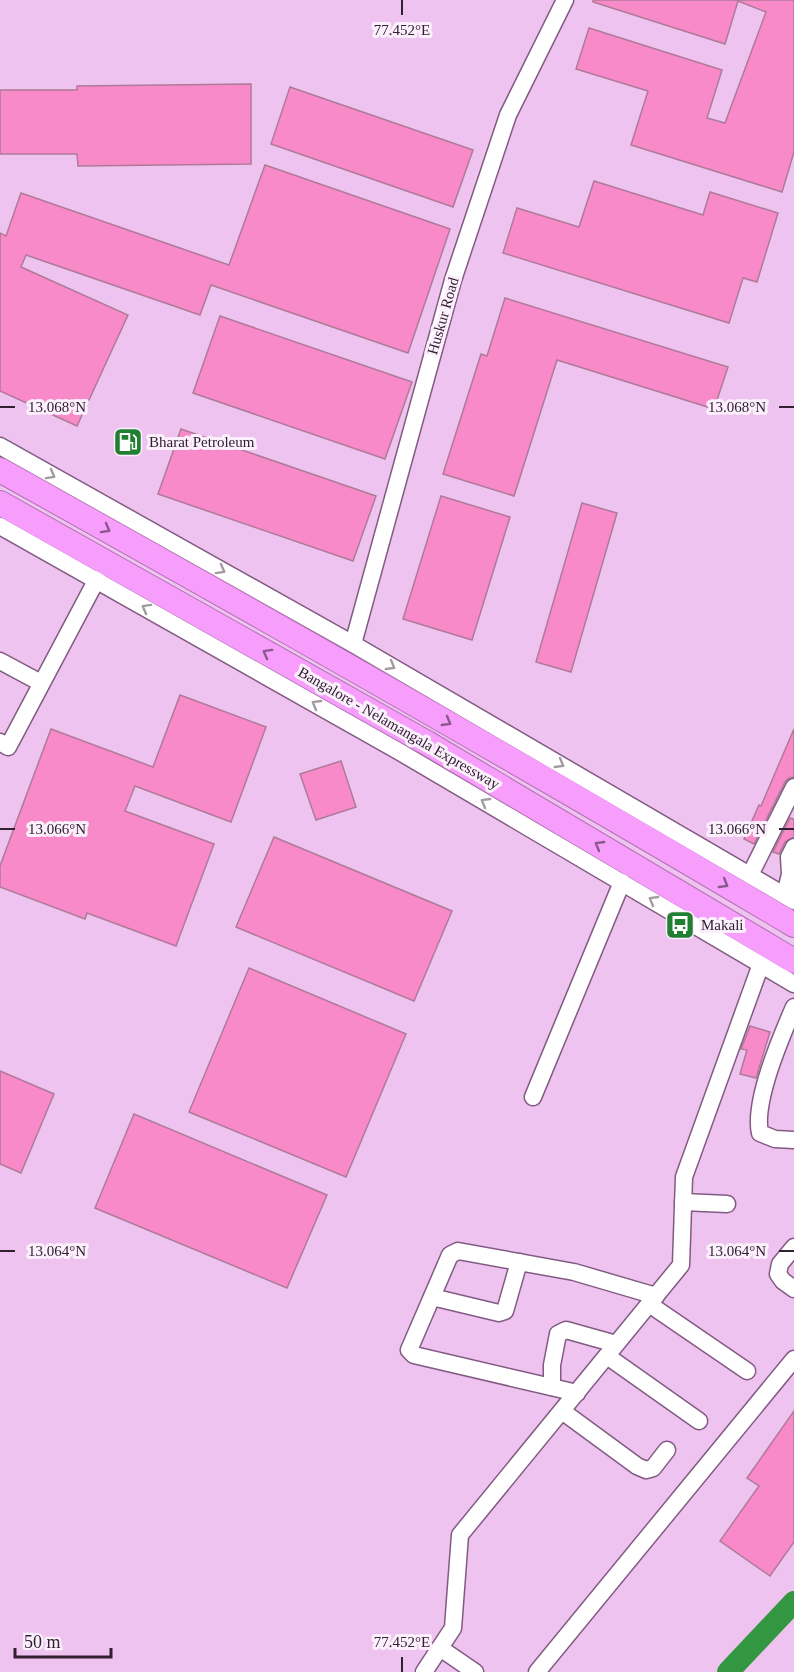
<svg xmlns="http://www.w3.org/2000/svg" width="794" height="1672" font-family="Georgia,serif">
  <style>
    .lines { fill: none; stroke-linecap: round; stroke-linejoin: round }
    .river { stroke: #339640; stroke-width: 22 }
    .building { fill: #f98aca; stroke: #af7a97; stroke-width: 1.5 }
    .minor-casing { stroke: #825b83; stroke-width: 19 }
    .highway-casing { stroke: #b171b4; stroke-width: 26 }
    .minor { stroke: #fff; stroke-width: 16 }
    .highway { stroke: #f79dfb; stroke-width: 24 }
    .oneway { stroke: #a29ba2 }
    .oneway2 { stroke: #8a588c }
    .ticks { fill: none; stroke: #302031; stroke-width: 2 }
    .labels { text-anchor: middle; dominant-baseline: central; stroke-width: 6; stroke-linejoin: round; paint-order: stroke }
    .street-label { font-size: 15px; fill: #302031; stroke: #fdf0fd }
    .poi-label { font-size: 15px; fill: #302031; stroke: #fdf0fd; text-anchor: start }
    .ticks-label { font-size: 15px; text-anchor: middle; fill: #302031; stroke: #fdf0fd; stroke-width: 6; stroke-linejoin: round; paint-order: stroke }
  </style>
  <rect width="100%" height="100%" fill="#eec3ef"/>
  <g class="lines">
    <path class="river" d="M728,1672L794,1602"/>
  </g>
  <g class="building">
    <path d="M593,0H794V152L782,192L631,145L648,91L576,69L589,28L722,70L707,118L725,123L766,12L738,1L725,44L593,2Z"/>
    <path d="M251,84V164L78,166L77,154H0V90H77V86Z"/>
    <path d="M290,87L473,150L453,207L271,144Z"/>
    <path d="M265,165L450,229L408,353L211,285L200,315L26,255L21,267L128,315L77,426L0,391V233L6,236L21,193L229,265Z"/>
    <path d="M594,181L703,215L710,192L778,213L757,282L743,278L729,323L503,253L517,208L579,227Z"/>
    <path d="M505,298L728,367L714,409L557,360L514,496L443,474L481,354L487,356Z"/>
    <path d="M220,316L412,382L385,459L193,393Z"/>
    <path d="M181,429L376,496L353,561L158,494Z"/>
    <path d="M441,496L510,517L472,640L403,619Z"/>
    <path d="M582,503L617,513L571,672L536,662Z"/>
    <path d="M180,695L266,727L231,822L135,786L125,811L214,844L176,946L87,913L85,919L0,887V866L51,729L153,767Z"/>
    <path d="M794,729V777L789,778L785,782L754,844L744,839L759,805L761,806Z"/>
    <path d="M341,761L356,807L316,820L300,774Z"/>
    <path d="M790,818L794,819V837L785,842L779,854L773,852Z"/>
    <path d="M274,837L452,911L414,1001L236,927Z"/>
    <path d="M249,968L406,1034L346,1177L189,1112Z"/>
    <path d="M750,1026L770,1032L756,1078L740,1074L747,1050L741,1049Z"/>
    <path d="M0,1071L54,1094L21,1173L0,1164Z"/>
    <path d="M134,1114L327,1195L287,1288L95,1208Z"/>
    <path d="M794,1411V1542L770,1576L720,1541L759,1486L747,1478Z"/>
  </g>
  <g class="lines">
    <g class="minor-casing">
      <g id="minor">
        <path d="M0,446L353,644L794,901"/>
        <path d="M0,526L400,752L794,984"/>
        <path d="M353,644L453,280L508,115L565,0"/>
        <path d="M0,661L41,683"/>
        <path d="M0,742L8,747L97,579"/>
        <path d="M750,875L794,787"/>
        <path d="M785,895L790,874L789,857L794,847"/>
        <path d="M794,1007C781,1037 753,1102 760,1133L775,1139L794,1140"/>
        <path d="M533,1097L622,882"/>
        <path d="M683,1202L727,1204"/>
        <path d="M794,1247L780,1264L778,1274L783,1281L794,1289"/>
        <path d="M432,1297L499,1313L505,1311L519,1262"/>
        <path d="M649,1304L747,1371"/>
        <path d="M607,1356L699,1421"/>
        <path d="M552,1387V1365L558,1334L566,1330L616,1344"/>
        <path d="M577,1393L414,1355L409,1350L450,1255L458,1251L574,1272L656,1296"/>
        <path d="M562,1411L637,1466L646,1470L653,1468L667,1450"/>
        <path d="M440,1648L475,1672"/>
        <path d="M424,1672L453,1628L460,1535L681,1265L684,1177L761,964"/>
        <path d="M537,1672L794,1359"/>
      </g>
    </g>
    <g class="highway-casing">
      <g id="highway">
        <path d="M0,470C267,619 532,769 794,925"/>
        <path d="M0,503L427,743L794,961"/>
      </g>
    </g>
    <use href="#minor" class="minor"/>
    <use href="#highway" class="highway"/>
  </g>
  <defs><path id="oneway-chevron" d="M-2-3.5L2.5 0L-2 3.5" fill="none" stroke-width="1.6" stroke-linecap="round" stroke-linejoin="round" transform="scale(1.5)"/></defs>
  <g class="oneway">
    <use href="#oneway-chevron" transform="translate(51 475) rotate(29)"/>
    <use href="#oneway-chevron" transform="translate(221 570) rotate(29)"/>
    <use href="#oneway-chevron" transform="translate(146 608) rotate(-151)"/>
    <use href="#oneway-chevron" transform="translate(391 666) rotate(30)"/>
    <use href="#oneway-chevron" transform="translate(316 704) rotate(-150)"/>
    <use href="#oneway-chevron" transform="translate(560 764) rotate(30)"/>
    <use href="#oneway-chevron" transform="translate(485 802) rotate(-150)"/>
    <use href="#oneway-chevron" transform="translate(653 900) rotate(-150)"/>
  </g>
  <g class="oneway2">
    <use href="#oneway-chevron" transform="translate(106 529) rotate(29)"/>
    <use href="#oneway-chevron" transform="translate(267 653) rotate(-151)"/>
    <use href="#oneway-chevron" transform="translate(447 722) rotate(30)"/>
    <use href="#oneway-chevron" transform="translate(599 845) rotate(-150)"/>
    <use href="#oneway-chevron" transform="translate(724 884) rotate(31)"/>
  </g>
  <path class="ticks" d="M402,0V15M0,407H15M779,407H794M0,829H15M779,829H794M0,1251H15M779,1251H794M402,1657V1672"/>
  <defs>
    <g id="fuel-square" transform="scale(1.5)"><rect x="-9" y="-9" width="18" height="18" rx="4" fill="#217f31" stroke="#fdf0fd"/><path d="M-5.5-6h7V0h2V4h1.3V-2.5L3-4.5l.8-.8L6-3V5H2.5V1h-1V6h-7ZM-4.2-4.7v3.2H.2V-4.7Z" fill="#fff"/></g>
    <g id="bus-square" transform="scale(1.5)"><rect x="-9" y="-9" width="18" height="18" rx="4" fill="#217f31" stroke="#fdf0fd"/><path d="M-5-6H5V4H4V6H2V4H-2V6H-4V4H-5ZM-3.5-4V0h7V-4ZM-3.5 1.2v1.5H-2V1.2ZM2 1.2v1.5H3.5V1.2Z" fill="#fff"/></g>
  </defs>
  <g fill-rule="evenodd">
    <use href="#fuel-square" x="128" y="442"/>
    <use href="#bus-square" x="680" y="925"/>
  </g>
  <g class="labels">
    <g class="street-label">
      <text transform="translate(443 316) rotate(-74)">Huskur Road</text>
      <text transform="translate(399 728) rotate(30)">Bangalore - Nelamangala Expressway</text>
    </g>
    <g class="poi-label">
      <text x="149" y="442">Bharat Petroleum</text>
      <text x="701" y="925">Makali</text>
    </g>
  </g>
  <g class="ticks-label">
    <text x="402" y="35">77.452°E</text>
    <text x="57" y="412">13.068°N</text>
    <text x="737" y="412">13.068°N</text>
    <text x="57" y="834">13.066°N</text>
    <text x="737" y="834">13.066°N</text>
    <text x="57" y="1256">13.064°N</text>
    <text x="737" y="1256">13.064°N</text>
    <text x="402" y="1647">77.452°E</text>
  </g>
  <path d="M15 1648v9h96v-9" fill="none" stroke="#302031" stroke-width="3"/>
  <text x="24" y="1648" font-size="18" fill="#302031" stroke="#fdf0fd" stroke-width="4.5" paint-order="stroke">50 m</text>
</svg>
